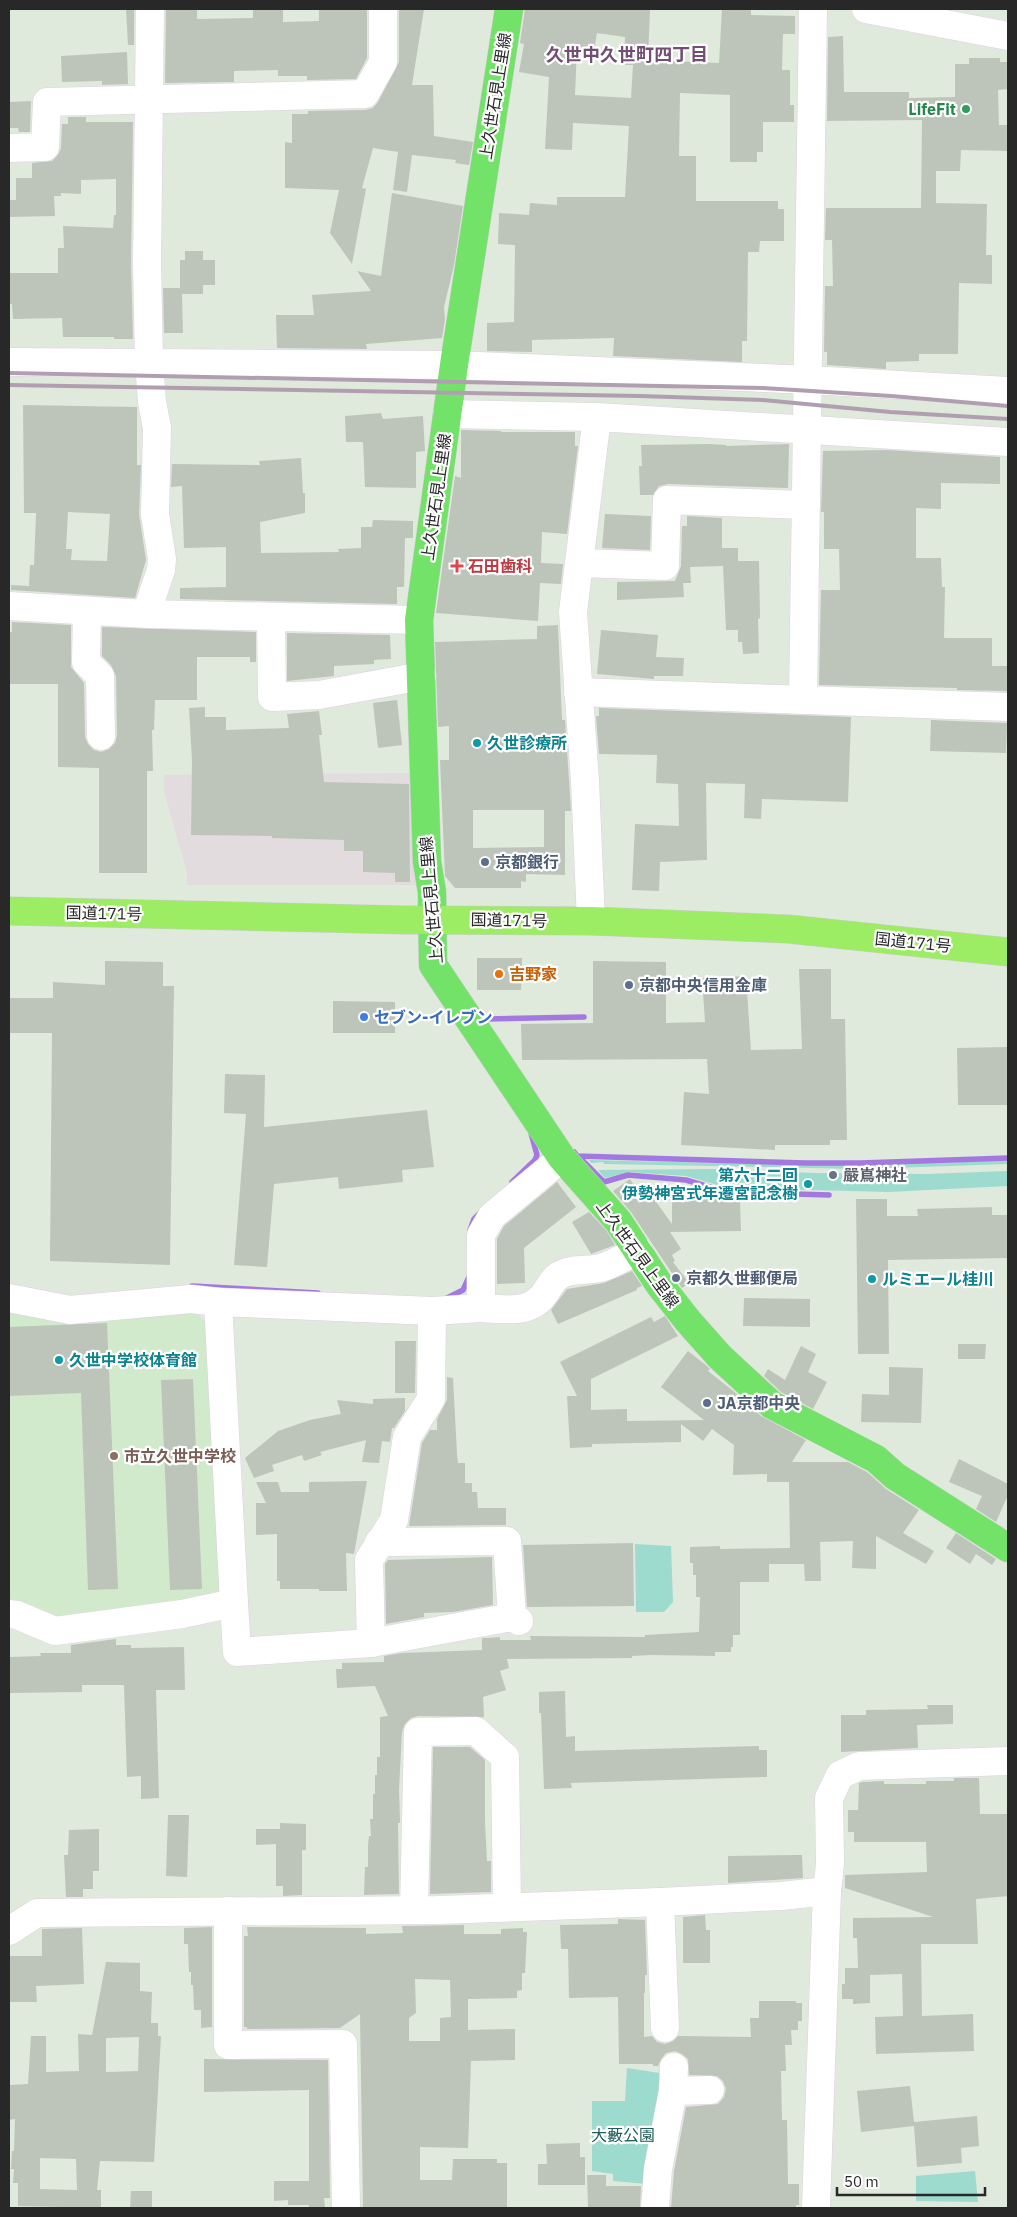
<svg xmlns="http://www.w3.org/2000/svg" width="1017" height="2217" font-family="'IBM Plex Sans','Noto Sans JP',sans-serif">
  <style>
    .industrial { fill: #e2dcdf }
    .education { fill: #d1eacc }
    .green { fill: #9ddbcf }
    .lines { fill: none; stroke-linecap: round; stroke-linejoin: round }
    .stream { stroke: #a478e1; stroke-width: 5.5 }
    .building { fill: #bdc5bb; fill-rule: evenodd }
    .minor-casing { stroke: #dfd1e0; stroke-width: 29 }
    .major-casing { stroke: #cbcbcb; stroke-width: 29 }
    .highway-casing { stroke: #cbcbcb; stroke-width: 29 }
    .minor { stroke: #fff; stroke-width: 28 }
    .major { stroke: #72e268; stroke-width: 28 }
    .highway { stroke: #9ced63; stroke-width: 28 }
    .rail { stroke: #b19fb1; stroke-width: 4 }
    .leisure-dot { fill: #2e9e5b; stroke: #fff; stroke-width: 2 }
    .health-dot { fill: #e0444e; stroke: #fff; stroke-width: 2 }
    .culture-dot { fill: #0f9aa8; stroke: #fff; stroke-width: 2 }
    .service-dot { fill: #5c6f8a; stroke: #fff; stroke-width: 2 }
    .food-dot { fill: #e8710a; stroke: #fff; stroke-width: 2 }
    .shop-dot { fill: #3f7fe0; stroke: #fff; stroke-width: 2 }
    .worship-dot { fill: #6b7280; stroke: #fff; stroke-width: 2 }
    .education-dot { fill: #8d6e63; stroke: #fff; stroke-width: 2 }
    .labels { text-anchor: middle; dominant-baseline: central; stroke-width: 4.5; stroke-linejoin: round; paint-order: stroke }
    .street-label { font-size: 16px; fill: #282828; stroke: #fff }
    .leisure-label { font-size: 16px; font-weight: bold; fill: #27864d; stroke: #fff; text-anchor: end }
    .health-label { font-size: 16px; font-weight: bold; fill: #be3a42; stroke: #fff; text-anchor: start }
    .culture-label { font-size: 16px; font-weight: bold; fill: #0d838f; stroke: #fff; text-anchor: start }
    .service-label { font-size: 16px; font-weight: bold; fill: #4e5e75; stroke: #fff; text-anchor: start }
    .food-label { font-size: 16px; font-weight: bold; fill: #c56008; stroke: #fff; text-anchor: start }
    .shop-label { font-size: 16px; font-weight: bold; fill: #366cbe; stroke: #fff; text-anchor: start }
    .worship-label { font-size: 16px; font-weight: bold; fill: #5b616d; stroke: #fff; text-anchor: start }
    .education-label { font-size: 16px; font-weight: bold; fill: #785e54; stroke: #fff; text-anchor: start }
    .park-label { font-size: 16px; fill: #215d5a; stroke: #fff }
    .neighbourhood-label { font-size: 18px; font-weight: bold; fill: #734e74; stroke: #fff }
  </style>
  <rect width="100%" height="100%" fill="#dfe9dc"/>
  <path class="industrial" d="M416,773L417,885H187V873L164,791V775Z"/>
  <path class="education" d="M9,1305H187L212,1328L226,1583L208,1600L61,1621L9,1607Z"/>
  <g class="green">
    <path d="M589,1160L806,1165L1008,1160V1164L862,1169L604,1164L603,1162L591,1163Z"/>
    <path d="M715,1169L815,1173L925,1174L1008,1171V1186L888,1192L728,1188L686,1176L629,1172L605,1178L598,1170Z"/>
    <path d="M635,1544L671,1546L673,1602L664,1612H636Z"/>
    <path d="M627,2068L666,2074L648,2184L613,2181V2174L592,2171V2101H625Z"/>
    <path d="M975,2171L978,2202L916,2201V2176Z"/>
  </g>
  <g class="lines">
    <g class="stream">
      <path d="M487,1025L484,1021L487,1019L584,1017"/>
      <path d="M574,1152L577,1156L806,1163H861L1008,1158"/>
      <path d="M583,1161L604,1182L628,1175L686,1180L726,1192L829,1195"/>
      <path d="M512,1182L535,1160L537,1155L531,1133"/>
      <path d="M470,1230L474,1219L480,1213"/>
      <path d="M192,1286L318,1293"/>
      <path d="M447,1298L463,1290L469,1277"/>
    </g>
  </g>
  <g class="building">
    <path d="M126,9H134V45H128Z"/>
    <path d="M166,9H197V19L253,18V9H283V22L319,21V9H367V58L356,79L307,80V76H278V70L234,71V82L165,83Z"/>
    <path d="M399,9H424L412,85H433L434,136L473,142L469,165L455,163L456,160L412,155L407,192L393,190L398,152L373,148L362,188L366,189L352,264L330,233L339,190L285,188V142L292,143V114H308V111L365,110L373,108L378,102L399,62Z"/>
    <path d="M525,9H650L648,60L719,63L722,9H751V15L795,16V34H783L782,70H790V105H794V122H763V152H757V162H730V95L680,93L679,156H696V201H778V209H784V241H760L759,252H748L747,341H742V362L613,356L614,338L532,340V352L487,351V323L514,322L515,245L498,244L499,213L529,215L530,203L557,205V197H625L629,126L573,123L572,150L545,149L549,77L519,72L524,44L520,43ZM597,33L625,37L624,65H633L631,98L575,95L577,47L594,50Z"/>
    <path d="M843,36L844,92H909V98L955,97V64H969V58H1000V62H1008V89L998,90L999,125H1008V151L961,150L960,171H936V203L987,204L986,255H992V284L959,283L958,354H919V361L886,362V369L827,365V352H824L825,286H833L832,240H825L826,208H921L922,120L827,121L828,37Z"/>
    <path d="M127,52L128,84L102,85V81L62,82L61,56Z"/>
    <path d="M31,101L30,132H19L18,128H9V102Z"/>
    <path d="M68,117H86V122H133L131,263L133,339H114V337H63L62,318L13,319L12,304H9V273H58V248H64L63,226L113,228L114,215H116V179L81,180V194L61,193V196H54L55,216L9,217V200H16V178H32V163L52,161L58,155L61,148L62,124H68Z"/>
    <path d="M392,193L463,206L454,265L444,307L445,319L442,338L366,344L367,349L277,348L276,315H314L312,295L371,291L357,271L381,276Z"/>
    <path d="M185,251H203V260H215V285H203V294H182L183,333H164L163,288H180V260H185Z"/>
    <path d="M23,405L137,407V465H141L139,514L146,560L135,598L11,590V585L29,586L30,565H34L36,513H24ZM68,512L110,514L107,561L71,560L72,549H66Z"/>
    <path d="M381,413L383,419L423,416L425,451L416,452V488L365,487L363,442H346L345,416Z"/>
    <path d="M461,430L501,431V432H575V446H578L567,534L542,532L541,563L563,564L561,584L540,583L538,621L436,613L455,476L461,478Z"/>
    <path d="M710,444L726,445V446L789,444L788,488L668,484L659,486L653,495H640L639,466H642L641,445Z"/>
    <path d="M887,450L1000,457V484L941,483V509L916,508V558H941L942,587H945L944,638H992V666H1008V691L957,690V688L819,685L821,590H840L839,549H824V512H821L823,451Z"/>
    <path d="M301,458L303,493H305V513L260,522L261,553L339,552L338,549L361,548V527H372L373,520L413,521V538H405L404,587H397V604L180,599V588L226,587V547L184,548L182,486L171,487L172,464L260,465L259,461Z"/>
    <path d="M605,514L651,516L650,550L602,548Z"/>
    <path d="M687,516L722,518V548H738V561H759L760,618L758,619L759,653L743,654L742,642H738V630H726L723,566L690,567L691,583H683L684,597L617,600V582L675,581L681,566L682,526H687Z"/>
    <path d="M12,622L71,625V667L84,683L85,737L88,744L94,750L101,752L109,749L115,743L117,736L116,676L111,665L102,656V627L256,632V662H250V657H197V700H155L154,730H152L153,771H147V873H99V768L58,767V684H9V632H12Z"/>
    <path d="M558,625L562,720H565L571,811H565V875L526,874V882L521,881V888H455L445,876L440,760H449V726L438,727L435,642L537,639V626ZM473,810H544V847L473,848Z"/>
    <path d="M601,630L658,635L656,657L684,658L683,676H654V679L597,674Z"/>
    <path d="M287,633L390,635L391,659L374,660V664L334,666V676L287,681Z"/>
    <path d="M397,700L402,745L378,748L373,703Z"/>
    <path d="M205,707V717H226V730L289,728L287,714L319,711L322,735H319L324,782L409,784L410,882H395V873L363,872V851H344V840L272,838V836L191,835L192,761L189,708Z"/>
    <path d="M599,708L851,717L848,802L762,799L761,819L744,818L745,784L706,783L707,860L660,862L659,891L632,890L635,824L679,826L678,784L656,783L657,755L599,754L596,716H599Z"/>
    <path d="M931,720L1007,723L1006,753L930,751Z"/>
    <path d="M477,958H522L521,990H477Z"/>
    <path d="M105,961L163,962V986H174L170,1265L50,1261L52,1033H9V998H53V982L105,985Z"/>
    <path d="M593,961L666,962V1023L705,1022L702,978L746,976L751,1050L802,1049L799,969H831V1019H845L847,1140H830V1145H775V1150L681,1145L684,1092L709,1094L707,1059L522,1060L521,1024L593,1023Z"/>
    <path d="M333,1001L395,1002V1033H333Z"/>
    <path d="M1007,1047L1008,1105H958L957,1048Z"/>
    <path d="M225,1074L265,1075L264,1127L427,1110L434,1167L402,1170L403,1182L339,1189L338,1177L274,1184L267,1267L234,1265L246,1114L224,1113Z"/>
    <path d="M630,1179L635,1187L642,1182L672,1224V1187H687V1195H723V1202H740L741,1231L670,1232L681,1249L672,1255L675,1261L673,1262L689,1283L682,1288L631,1212L613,1191Z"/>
    <path d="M557,1182L576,1207L524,1248L525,1283L497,1284V1239L504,1226Z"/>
    <path d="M856,1199H887V1216H918L917,1209L992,1207V1215H1008V1258L888,1260L889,1354H858Z"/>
    <path d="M589,1212L606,1230L615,1245L591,1254L572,1222Z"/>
    <path d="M632,1271L642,1286L637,1288V1290L558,1324L551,1310L567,1289L604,1283Z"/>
    <path d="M744,1298L810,1299V1327L743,1326Z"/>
    <path d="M665,1316L678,1336L591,1379V1410L627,1409V1421L704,1420L661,1387L688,1351L707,1366L710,1369L708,1371L732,1390L761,1416L806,1440L792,1462H848L867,1472L886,1489L919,1510L903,1533L934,1551L926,1564L876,1536V1569L852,1568L853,1541L820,1542L821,1581H805L804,1564H769V1582H740V1635H733V1647H731V1652H715V1656L652,1655L632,1656V1658L507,1659L509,1668L500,1671L506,1690L483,1697L484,1717L418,1716L411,1718L405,1724L402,1732L399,1790L400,1820V1823H398L399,1894L364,1895L365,1867H368V1845L369,1836H371L370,1819H373V1794H375V1775H377V1757H380V1717L388,1716L375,1686L337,1688L336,1669H342V1663L384,1662V1656L402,1653L482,1650V1638H487L500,1637V1640H531L530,1636L645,1637V1635L699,1632L700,1597H696V1575H693V1563H690V1547L720,1546V1549L790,1548L789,1482H767V1474L733,1475L734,1445L712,1429L703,1441L681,1424V1442L592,1444V1447L570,1448L567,1396H577L560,1362L651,1317L654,1322Z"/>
    <path d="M107,1323L118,1589L88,1590L81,1393L9,1396V1327Z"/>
    <path d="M395,1341H416L415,1393H395Z"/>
    <path d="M958,1344H986L985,1359H958Z"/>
    <path d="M801,1346L816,1354L808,1372L827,1382L813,1409L781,1392L764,1376L768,1369L785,1380Z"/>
    <path d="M889,1367L923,1368L921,1423L861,1422L862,1394L889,1395Z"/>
    <path d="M447,1377L453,1378L457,1454L458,1463H465V1483H472V1492H477L478,1508H506V1525L409,1526L422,1443L430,1430H437V1419L447,1400Z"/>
    <path d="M193,1379L202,1589L170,1590L161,1380Z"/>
    <path d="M405,1398V1411L394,1428H392L390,1442L382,1441L379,1463L362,1462L366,1440L320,1452L322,1455L304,1461L302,1455L272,1465L274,1471L254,1478L245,1458L278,1431L310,1420L341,1414L337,1400L373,1404V1399Z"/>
    <path d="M959,1459L1008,1484V1495L996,1522L976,1509L982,1496L949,1482Z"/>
    <path d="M367,1481L354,1554L346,1553L347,1591H319V1589H280V1581H277V1534L256,1535V1503H266L256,1482H278L281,1492H309V1482Z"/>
    <path d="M956,1533L996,1559L992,1565L976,1554L970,1564L946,1548Z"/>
    <path d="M633,1543L634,1606L527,1607L523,1545Z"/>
    <path d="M492,1557L493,1605L453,1612L424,1613V1617L386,1624L385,1564L388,1560Z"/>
    <path d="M116,1639V1645H131V1648L184,1647L185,1690H156L159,1798L141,1799V1776L127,1777L124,1685H82V1692L9,1693V1657L41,1656L40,1653H71V1645Z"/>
    <path d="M565,1691L566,1737L575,1736V1751L759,1746V1750H767V1777L571,1783L572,1788L544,1789L541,1713H539V1692Z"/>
    <path d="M927,1705H953V1724L917,1725L918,1748L841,1752V1715H866V1710L928,1709Z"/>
    <path d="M433,1747H470L485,1760V1823L487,1861H491V1892L430,1894Z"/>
    <path d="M954,1778H979L980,1814H1008V1896L976,1899L978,1944H921L922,2016L973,2014L974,2051L876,2054L875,2017L903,2016L902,1974L870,1975V2003L853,2004V1999H842V1984H845V1968H858L857,1938H853V1918L933,1917L845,1888V1875L927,1872L926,1842H854V1832H848V1810H858L859,1783L863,1782L884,1781V1784H926V1781H954Z"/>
    <path d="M168,1815H189L187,1877L166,1876Z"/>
    <path d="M280,1823L306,1824V1850H302V1895L283,1896V1886H276V1844L256,1845V1829H280Z"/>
    <path d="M99,1829V1871H93V1889H83V1897H66L64,1855H68L69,1830Z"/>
    <path d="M793,1855H802L803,1878L728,1883V1856Z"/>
    <path d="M705,1915L706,1930H710V1963H683V1917Z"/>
    <path d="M618,1919L645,1920L647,1975H645V1993H644V2037L652,2036L657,2042L665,2044L673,2041L678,2036L751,2037L750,2018H759V2001H796V2003H802V2021H798V2030H791L792,2045H785L786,2071H781L782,2120H787L788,2184H799V2205H796V2208H671L674,2171L686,2107L718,2104L724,2097L726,2089L723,2081L717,2076L689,2075L688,2059L682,2054L675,2051L666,2053L661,2059L658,2066H653V2064H619L618,1997L569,1998L568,1949H561L560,1925L618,1924Z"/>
    <path d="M464,1925V1934H501V1929L523,1928V1932H527L525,1973H522V1990L517,1991V1998L468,1999V2030L515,2029V2060L471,2061L468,2148L420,2147V2180H452L453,2159H497V2163H507V2208H363L360,2014L340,2028L247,2029V2027H244V1936H248L247,1927L366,1928V1934L403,1933L402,1926ZM415,1979L450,1980L451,2017L440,2018V2041H409V2018L416,2013Z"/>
    <path d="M212,1927V2027L201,2028V2010H194L193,1985H191V1972H189L188,1944H184V1928Z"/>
    <path d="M82,1928L84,1984L36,1986L37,2002H9V1956H42V1929Z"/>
    <path d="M106,1962L140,1963V1991L152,1992L151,2023H158V2036H161L154,2162L100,2161L97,2190H101V2208L18,2206V2183H13L14,2169H11L12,2151H14L15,2119L9,2120V2085L28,2084L31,2036H46V2072L79,2071L78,2034L92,2035ZM139,2037L138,2071L106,2072V2038ZM40,2158L76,2159L77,2190L40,2189Z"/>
    <path d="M204,2059L328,2060L330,2198H324L325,2208H309V2205H288V2200L274,2201V2181H309V2090L204,2092Z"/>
    <path d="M910,2086L914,2122L977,2116L979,2146L961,2148L962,2163L917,2167L914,2126L861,2132L857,2091Z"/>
    <path d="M580,2143V2157H585V2185H538V2164H547L546,2144Z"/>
    <path d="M587,2175H606V2186H641L640,2208H588Z"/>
    <path d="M131,2191H152V2208H130Z"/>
  </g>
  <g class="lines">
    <g class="minor-casing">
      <g id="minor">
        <path d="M866,9L1008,36"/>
        <path d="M9,148L45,147L47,102L365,94L383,62V9"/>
        <path d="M9,362L454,365L809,380L1008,391"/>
        <path d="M447,414L597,417L573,612L585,781L591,921"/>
        <path d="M597,417L1008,442"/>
        <path d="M579,563L665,566L667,500L806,505"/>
        <path d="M9,606L146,614L419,620"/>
        <path d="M87,611L86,662L100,676L101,736"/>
        <path d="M146,614L161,570L162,559L155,514L157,428L152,402L149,362L147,263L150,9"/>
        <path d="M271,617L272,697L319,695L422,676"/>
        <path d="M578,692L1008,707"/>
        <path d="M803,700L813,9"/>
        <path d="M9,1298L70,1310L191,1299L218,1302"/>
        <path d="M481,1308C500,1309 528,1314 542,1297C549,1289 552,1278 562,1274C573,1268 588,1271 600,1268C613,1265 626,1256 638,1250"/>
        <path d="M379,1542L507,1541L512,1617L519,1621"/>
        <path d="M234,1603L237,1652L371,1643L512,1617"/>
        <path d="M9,1614L17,1615L55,1631L182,1614L234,1603L218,1302L432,1311L481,1308V1235L492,1216L562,1158"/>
        <path d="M371,1643L369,1560L394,1520L407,1437L431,1399L432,1311"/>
        <path d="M660,1902L665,2028"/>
        <path d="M414,1910L418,1732L476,1731L505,1757L507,1907"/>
        <path d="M228,1911V2045L343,2044L346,2208"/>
        <path d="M9,1931L37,1913L438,1910L660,1902L781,1896L827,1891"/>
        <path d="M673,2091L710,2090"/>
        <path d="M655,2208L658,2169L673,2091L674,2067"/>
        <path d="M816,2208L827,1891L830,1864L829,1798L840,1775L859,1766L1008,1761"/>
      </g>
    </g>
    <g class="major-casing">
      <path id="major" d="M509,9L454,365L419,620L427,862L432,892L433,965L562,1158L618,1221L659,1284L688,1321L720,1357L772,1405L876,1459L895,1476L1008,1548"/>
    </g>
    <g class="highway-casing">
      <path id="highway" d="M9,911L405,920L591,921L788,929L1008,952"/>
    </g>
    <use href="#minor" class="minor"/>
    <use href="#major" class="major"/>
    <use href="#highway" class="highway"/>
    <g class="rail">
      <path d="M9,373L763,388L891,396L1008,406"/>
      <path d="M9,385L640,396L763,400L890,412L1008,419"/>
    </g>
  </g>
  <circle class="leisure-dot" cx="966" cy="109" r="5"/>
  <path class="health-dot" d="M454.5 558.5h5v5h5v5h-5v5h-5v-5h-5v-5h5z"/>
  <g class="culture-dot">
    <circle cx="477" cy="743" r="5"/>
    <circle cx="808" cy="1184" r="5"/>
    <circle cx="872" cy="1279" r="5"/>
    <circle cx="59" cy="1360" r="5"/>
  </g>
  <g class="service-dot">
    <circle cx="485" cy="862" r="5"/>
    <circle cx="629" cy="985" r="5"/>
    <circle cx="676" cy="1278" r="5"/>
    <circle cx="707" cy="1403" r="5"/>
  </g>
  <circle class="food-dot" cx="499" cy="974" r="5"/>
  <circle class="shop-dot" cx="364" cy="1017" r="5"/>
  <circle class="worship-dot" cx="833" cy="1175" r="5"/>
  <circle class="education-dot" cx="114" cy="1456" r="5"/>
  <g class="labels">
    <g class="street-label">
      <text transform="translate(495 96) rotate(-81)">上久世石見上里線</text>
      <text transform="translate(436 497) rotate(-82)">上久世石見上里線</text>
      <text transform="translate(431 900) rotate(-95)">上久世石見上里線</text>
      <text transform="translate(104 913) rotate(1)">国道171号</text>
      <text transform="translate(509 920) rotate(1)">国道171号</text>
      <text transform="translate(913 942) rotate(6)">国道171号</text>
      <text transform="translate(638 1254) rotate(54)">上久世石見上里線</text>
    </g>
    <g class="leisure-label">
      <text x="956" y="109">LifeFit</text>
    </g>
    <g class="health-label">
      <text x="468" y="566">石田歯科</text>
    </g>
    <g class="culture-label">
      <text x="487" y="743">久世診療所</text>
      <text x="798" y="1175" text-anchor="end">第六十二回<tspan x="798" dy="18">伊勢神宮式年遷宮記念樹</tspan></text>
      <text x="882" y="1279">ルミエール桂川</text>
      <text x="69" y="1360">久世中学校体育館</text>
    </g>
    <g class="service-label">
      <text x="495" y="862">京都銀行</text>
      <text x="639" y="985">京都中央信用金庫</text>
      <text x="686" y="1278">京都久世郵便局</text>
      <text x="717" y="1403">JA京都中央</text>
    </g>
    <g class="food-label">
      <text x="509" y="974">吉野家</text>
    </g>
    <g class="shop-label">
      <text x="374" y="1017">セブン-イレブン</text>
    </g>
    <g class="worship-label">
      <text x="843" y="1175">嚴嶌神社</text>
    </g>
    <g class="education-label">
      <text x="124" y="1456">市立久世中学校</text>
    </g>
    <g class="park-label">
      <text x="623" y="2135">大藪公園</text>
    </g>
    <g class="neighbourhood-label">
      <text x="627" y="54">久世中久世町四丁目</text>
    </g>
  </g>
  <rect width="1017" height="2217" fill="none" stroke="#282828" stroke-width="20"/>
  <path d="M837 2187v8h148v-8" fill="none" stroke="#282828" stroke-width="2.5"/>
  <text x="844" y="2187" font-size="15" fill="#282828" stroke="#ffffff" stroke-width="4" paint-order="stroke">50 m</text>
</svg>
